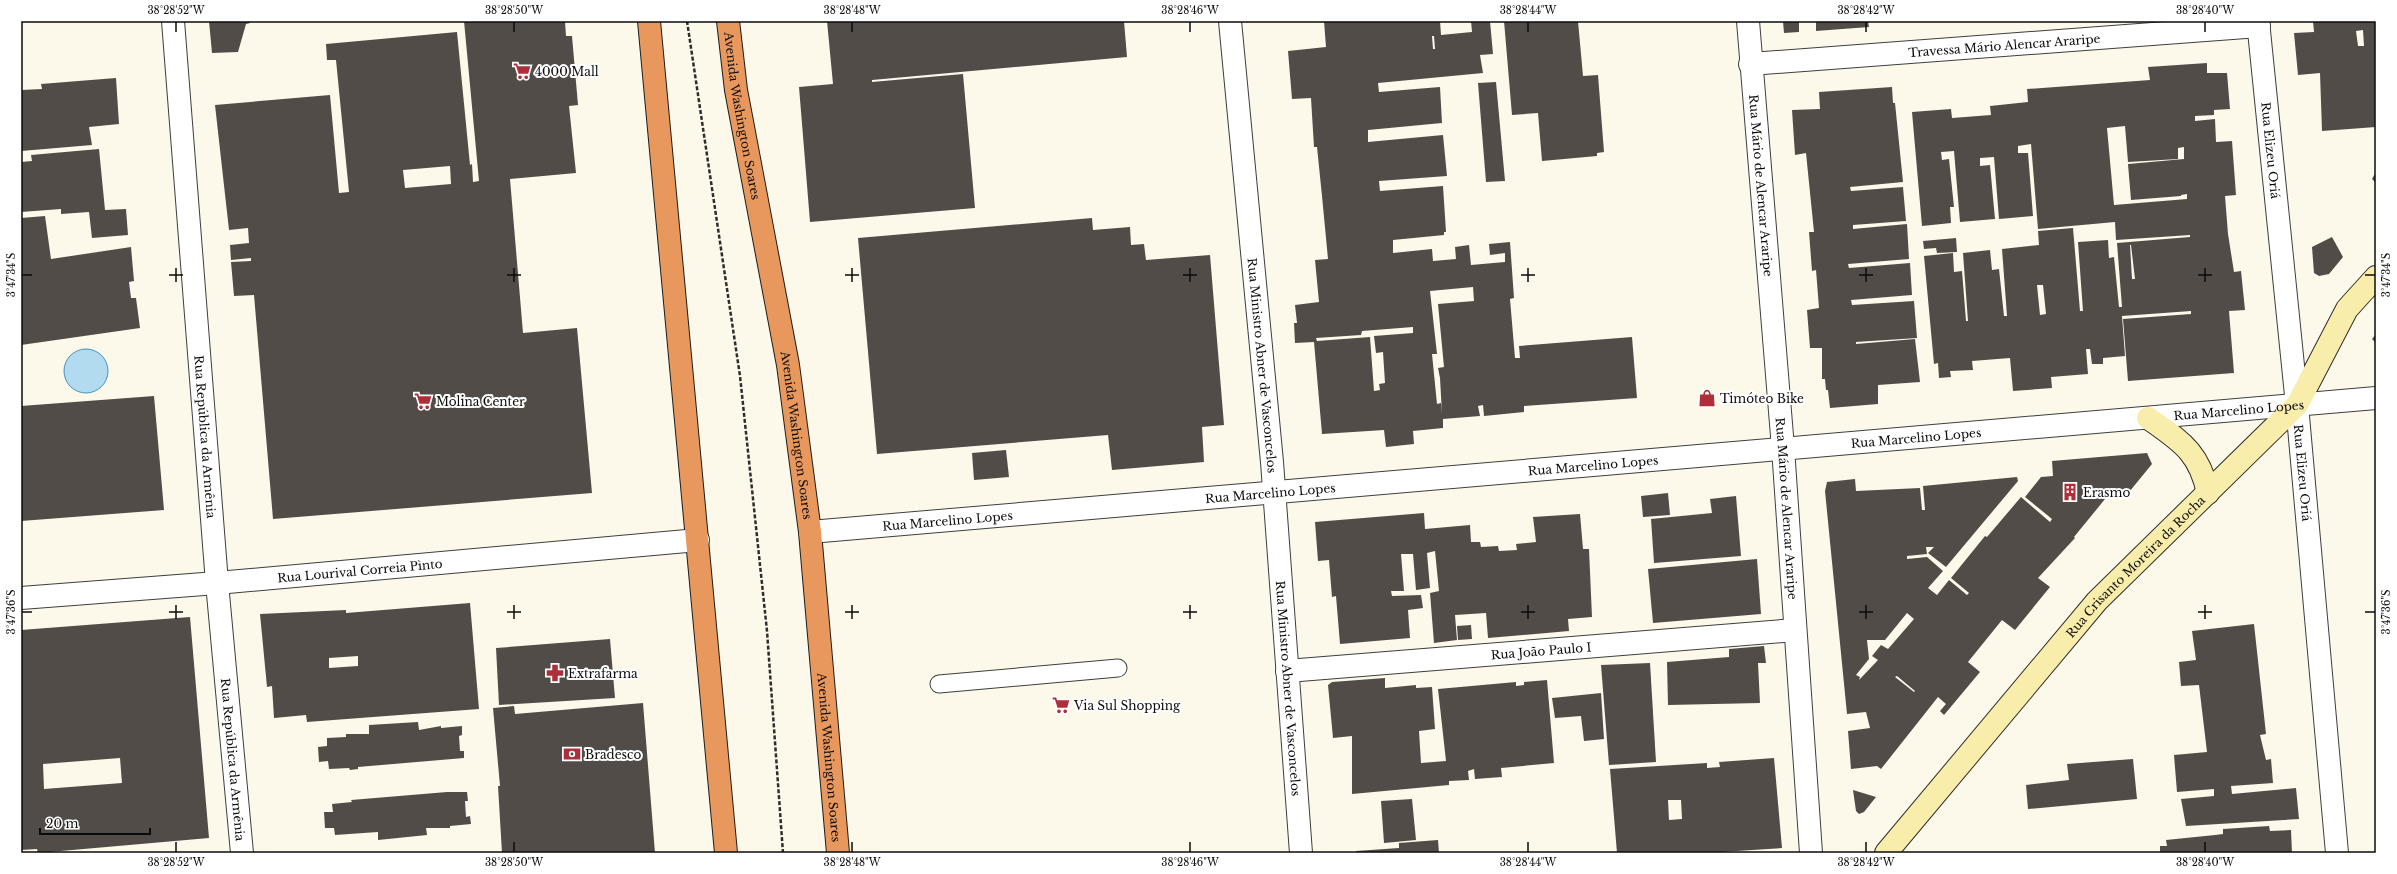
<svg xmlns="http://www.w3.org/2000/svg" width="2397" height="874" font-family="'Libre Baskerville',serif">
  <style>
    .water { fill: #b3dbf0; stroke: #4092c1 }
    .building { fill: #524c48; fill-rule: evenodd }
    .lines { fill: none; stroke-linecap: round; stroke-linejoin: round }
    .lane-casing { stroke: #3e3e3e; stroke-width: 19 }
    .street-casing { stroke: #3e3e3e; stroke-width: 24 }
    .secondary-casing { stroke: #2d2d2d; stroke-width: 24 }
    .highway-casing { stroke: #1c1c1c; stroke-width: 24 }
    .path { stroke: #2d2d2d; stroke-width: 2.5; stroke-dasharray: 4 2; stroke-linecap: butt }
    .lane { stroke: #fff; stroke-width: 17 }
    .street { stroke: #fff; stroke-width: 22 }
    .secondary { stroke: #f8edaa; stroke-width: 22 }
    .highway { stroke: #e8985d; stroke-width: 22 }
    .ticks { fill: none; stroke: #0b0b0b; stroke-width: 1.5 }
    .labels { text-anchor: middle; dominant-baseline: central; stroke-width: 4; stroke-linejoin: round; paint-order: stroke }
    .street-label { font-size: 12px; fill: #0b0b0b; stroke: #fff }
    .poi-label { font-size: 12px; fill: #0b0b0b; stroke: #fff; text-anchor: start }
    .neatline { fill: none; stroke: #0b0b0b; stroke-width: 1.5 }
    .ticks-label { font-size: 10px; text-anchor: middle; fill: #0b0b0b }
  </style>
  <rect width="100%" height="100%" fill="#fdf9ea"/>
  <circle class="water" cx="86" cy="371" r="22"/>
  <g class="building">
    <path d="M209,21H250V23L246,24L238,52L212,53Z"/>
    <path d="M464,21H565L566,36H572L578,105L569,106L576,173L510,179L523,333L577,328L592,493L273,519L254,295L234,296L231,262L251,261V258L231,260L230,245L249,243L248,228L229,230L215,105L330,95L339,193L349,192L336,60H327L326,44L457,32L470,165L472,164L473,182L479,181ZM450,166L451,184L405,188L403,170Z"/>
    <path d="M827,21H1124L1127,57L872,80V82L963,74L975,208L810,222L799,87L833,84Z"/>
    <path d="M1324,21H1440L1441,35L1472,32L1471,21H1490L1493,54L1480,55L1483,73L1378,83L1379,92L1440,87L1442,123L1368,130V142L1443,135L1447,176L1379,181L1380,191L1443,186L1446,232H1444V235L1393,240V253L1432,249L1433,261L1456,259L1455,247L1469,245L1471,265L1505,262V253L1490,255L1489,244L1510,242L1514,298L1510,299L1515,358H1520L1519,346L1632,337L1637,398L1524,406V412L1484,416L1483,405L1478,406L1480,416L1443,419V428L1413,431L1414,444L1386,447L1384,430L1322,434L1314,342L1295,343L1294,323H1297L1295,305L1319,302L1315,260L1328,259L1322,196L1317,147H1314L1311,98L1292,99L1288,51L1326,47ZM1432,36H1434L1435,49H1433ZM1473,287L1474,301L1438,304L1444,367L1438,368L1440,378L1442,414L1441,403L1437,404L1432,354H1437L1430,291ZM1413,327V333L1374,336L1376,353L1383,352L1385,383L1379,384L1380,390L1374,391L1370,337L1317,341L1316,338L1361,335L1362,331Z"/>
    <path d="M1504,21H1578L1583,76L1598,75L1604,152L1597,153V156L1542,161L1538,113L1512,115Z"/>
    <path d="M1783,21H1799V32L1784,33Z"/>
    <path d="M1816,21H1868L1869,27L1816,31Z"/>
    <path d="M2313,21H2376V127L2322,131L2320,73L2298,75L2294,33L2314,32ZM2363,30L2364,46H2358L2356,31Z"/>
    <path d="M2207,63V73H2227L2230,109L2214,110V115L2195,116V121L2215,119L2216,142L2232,141L2236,195L2225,196L2228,234L2234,272L2241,271L2245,310L2229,311L2234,373L2128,381L2123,319L2191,314V311L2122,316L2125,356L2103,358V364H2092L2090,349H2086L2088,374L2051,377L2052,388L2013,391L2010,358L1972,361L1973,370L1950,371L1951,377L1939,378L1938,363L1934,364L1924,256L1953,253L1954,272L1962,271L1966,321H1968L1963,253L1990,250L1992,270L1999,269L2004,316H2007L2002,249L2039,245L2038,231L2073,228L2080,311H2083L2078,242L2108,240L2109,258L2114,257L2119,307H2122L2117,243L2190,237V235L2116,240L2115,222L2038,229L2031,144L2018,146V153H2028L2033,216L1999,219L1994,157L1980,158V166L1990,165L1995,219L1960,222L1954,151L1941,152L1942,160L1949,159L1954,207H1950L1951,223L1922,226L1912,112L1951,109L1952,118L1991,115L1990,106L2028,102L2027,89L2150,80L2148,67ZM2125,126L2128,162L2178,159V148L2184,147V159L2128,164L2131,200L2181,196V195L2187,194V199L2114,205L2107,128ZM2130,245H2131L2135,279H2132ZM2037,285H2043L2046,314L2040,315Z"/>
    <path d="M116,78L119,124L89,127L92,145L21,151V90L42,89L41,84Z"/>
    <path d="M1496,82L1505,181L1486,182L1478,83Z"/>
    <path d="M1892,87L1893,103H1895L1903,182L1850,187L1851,191L1903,187L1906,221L1853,225V229L1907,224L1909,259L1848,264L1849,268L1910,263L1912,295L1851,300L1852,305L1914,301L1917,338L1856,342V344L1915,339L1920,382L1878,385V404L1830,408L1828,390H1826L1825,379H1822V348H1810L1807,310L1819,308L1816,270L1812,271L1809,232H1814L1806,153L1795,155L1792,110L1820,109L1819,92Z"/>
    <path d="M99,149L105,210L126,209L128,235L92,238L89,212L61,214V209L21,212V162L32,161L31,155Z"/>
    <path d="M2376,172V183L2372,179Z"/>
    <path d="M45,216L51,259L131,247L134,281L129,282L131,298H136L140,328L21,345V218Z"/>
    <path d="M1092,218L1093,230L1130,227L1131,245L1144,244L1146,260L1210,255L1224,425L1202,427L1204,462L1112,470L1108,435L877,454L858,238Z"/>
    <path d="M2332,237L2343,257L2329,274L2319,276L2314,273L2312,247Z"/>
    <path d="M1956,238L1957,252L1937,253L1936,248L1924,249L1923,241Z"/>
    <path d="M2376,334V343L2372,339Z"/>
    <path d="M154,396L164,510L21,521V406Z"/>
    <path d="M1006,450L1009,477L974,480L972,453Z"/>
    <path d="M2147,453L2152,464L2125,497L2114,488L2074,537L2075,538L2038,578L2050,587L2015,630L2002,620L1968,662L1980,672L1944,715L1940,711L1946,704L1938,697L1881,769L1877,766L1851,769L1848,731L1870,728L1866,712L1847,714L1825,491L1827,482L1855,479L1856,491L1920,488L1922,510H1925L1923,486L2017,477L2018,481L1946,567L1928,553L1934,547H1926L1927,554L1907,556V559L1927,557L1943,571L1928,588L1937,595L1949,580L1967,595L1969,593L1951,578L1985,536L1987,537L2021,497L2050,522L2052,519L2025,497L2041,477L2053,476L2052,461ZM1907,613L1914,619L1888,649L1881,645L1872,656L1878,660L1859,680L1860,677L1856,675L1869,659L1867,640H1885ZM1897,676L1915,691L1914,692L1895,677Z"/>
    <path d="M1668,493L1670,515L1643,517L1641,496Z"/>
    <path d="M1736,496L1741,556L1654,563L1651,519L1712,513L1710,499Z"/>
    <path d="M1424,513L1425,529L1470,525L1471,542H1480L1481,547L1498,546L1499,551L1517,550L1516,544L1536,542L1533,517L1580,514L1583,549H1589L1592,617L1568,619L1569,631L1488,638L1486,613L1455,615L1457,640L1434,643L1430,593L1439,591L1435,551L1427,553L1430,588L1416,590L1413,554H1401L1404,591H1391L1392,596L1421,595L1423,608L1408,610L1410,638L1340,644L1336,596L1332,597L1329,560L1318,561L1315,522Z"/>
    <path d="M1757,559L1761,614L1653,623L1648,569Z"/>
    <path d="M470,603L479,709L307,722L306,715L274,718L272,686L267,687L260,614L346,610V613ZM358,656V666L329,668V658Z"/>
    <path d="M190,617L209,838L38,853L37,849L21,850V630ZM120,758L122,783L44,789L43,764Z"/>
    <path d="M2254,624L2266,734L2260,735L2266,760L2271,759L2273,783L2231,786L2232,794L2296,788L2299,819L2186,826L2181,799L2214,796V789L2177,792L2174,755L2207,752L2199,685L2181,686L2179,662L2196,660L2192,631Z"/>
    <path d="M1471,625L1472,639L1458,640L1457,626Z"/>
    <path d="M610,639L615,698L499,705L496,648Z"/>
    <path d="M1764,646L1766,663H1758L1760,703L1668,705L1667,662L1729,657V649Z"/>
    <path d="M1650,663L1656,762L1609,765L1601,665Z"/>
    <path d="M1385,678V688L1416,685V688L1432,687L1435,729L1419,731L1421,763L1446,761L1438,689L1516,682V686L1524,685V682L1547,680L1554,763L1501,768L1502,777L1475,779L1474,769L1468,771L1469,780L1449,781V785L1352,794V736L1333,738L1328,685L1332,682Z"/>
    <path d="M1601,693L1604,739L1584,741L1581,716L1555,718L1552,698Z"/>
    <path d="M643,703L655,853H502L498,786H500L493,708L514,706L515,714Z"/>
    <path d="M418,722L419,730L441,726V728L462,726V735L459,736L460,751H464V758L358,767V769L350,770L349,768L329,769L328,761L319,762L318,747L327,746V738L346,737V734H369V725Z"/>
    <path d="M1774,758L1782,848L1705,853H1617L1610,769L1707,763V768L1720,767L1719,762ZM1668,800H1681L1682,819L1669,820Z"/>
    <path d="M2133,759L2137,799L2028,809L2026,785L2069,780L2067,764Z"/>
    <path d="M1853,790L1876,797L1864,812L1859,814L1856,811Z"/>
    <path d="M447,792H467L468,801H465L466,817L470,816L471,824L450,826V828H426L427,835L378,840V832L335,835L334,828H325L324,812H333L332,804L352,802L351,800Z"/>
    <path d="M1412,799L1416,840L1384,843L1381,801Z"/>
    <path d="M2269,826L2270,831L2291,830L2292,853H2160V846H2167L2166,840L2215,835L2223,834V829Z"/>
    <path d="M1438,840L1439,853H1356V851L1399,848V843Z"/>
  </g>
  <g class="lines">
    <g class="lane-casing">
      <path id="lane" d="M939,684L1118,668"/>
    </g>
    <g class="street-casing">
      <g id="street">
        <path id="s1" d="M173,21L217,583L242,853"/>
        <path id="s2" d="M1230,21L1272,462L1301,853"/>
        <path id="s3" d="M1748,21L1783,448L1811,853"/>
        <path id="s4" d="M2258,21L2297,405L2337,853"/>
        <path id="s5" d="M1750,64L2259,26"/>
        <path id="s6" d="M810,532L2376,398"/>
        <path id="s7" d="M21,598L217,583L698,540"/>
        <path id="s8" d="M1287,671L1795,630"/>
      </g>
    </g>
    <g class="secondary-casing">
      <g id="secondary">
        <path d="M2148,418C2180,441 2199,451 2208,493"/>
        <path id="s9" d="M1886,853L2097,601L2297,405L2347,309L2376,277"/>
      </g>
    </g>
    <g class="highway-casing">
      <g id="highway">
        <path d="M649,21L726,853"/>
        <path id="s10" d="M728,21L736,90L788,365L810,532L838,853"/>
      </g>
    </g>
    <path class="path" d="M687,21L740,376L767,631L783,853"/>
    <use href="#lane" class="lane"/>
    <use href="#street" class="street"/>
    <use href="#secondary" class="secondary"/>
    <use href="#highway" class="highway"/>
  </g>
  <path class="ticks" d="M176,22V32M514,22V32M852,22V32M1190,22V32M1528,22V32M1866,22V32M2205,22V32M176,268V282M514,268V282M852,268V282M1190,268V282M1528,268V282M1866,268V282M2205,268V282M22,275H32M169,275H183M507,275H521M845,275H859M1183,275H1197M1521,275H1535M1859,275H1873M2198,275H2212M2365,275H2375M176,605V619M514,605V619M852,605V619M1190,605V619M1528,605V619M1866,605V619M2205,605V619M22,612H32M169,612H183M507,612H521M845,612H859M1183,612H1197M1521,612H1535M1859,612H1873M2198,612H2212M2365,612H2375M176,842V852M514,842V852M852,842V852M1190,842V852M1528,842V852M1866,842V852M2205,842V852"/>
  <defs>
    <g id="supermarket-bare" transform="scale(1.38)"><path d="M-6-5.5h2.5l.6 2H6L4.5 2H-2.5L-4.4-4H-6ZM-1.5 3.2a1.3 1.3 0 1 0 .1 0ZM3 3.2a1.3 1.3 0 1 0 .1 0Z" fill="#ae2f39" stroke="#fff" stroke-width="2.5" paint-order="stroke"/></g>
    <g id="shop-bare" transform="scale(1.38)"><path d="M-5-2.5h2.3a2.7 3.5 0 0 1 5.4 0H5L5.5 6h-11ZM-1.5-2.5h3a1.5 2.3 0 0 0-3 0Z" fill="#ae2f39" stroke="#fff" stroke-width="2.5" paint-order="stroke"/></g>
    <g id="building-bare" transform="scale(1.38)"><path d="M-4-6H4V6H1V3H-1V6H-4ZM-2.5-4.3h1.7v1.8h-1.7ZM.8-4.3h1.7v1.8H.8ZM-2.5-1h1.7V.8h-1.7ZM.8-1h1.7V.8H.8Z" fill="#ae2f39" stroke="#fff" stroke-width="2.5" paint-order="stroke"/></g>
    <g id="pharmacy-bare" transform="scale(1.38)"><path d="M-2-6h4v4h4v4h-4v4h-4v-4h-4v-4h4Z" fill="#ae2f39" stroke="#fff" stroke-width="2.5" paint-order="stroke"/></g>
    <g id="bank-bare" transform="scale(1.38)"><path d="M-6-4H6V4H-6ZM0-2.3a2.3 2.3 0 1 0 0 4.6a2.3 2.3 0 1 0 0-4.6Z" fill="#ae2f39" stroke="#fff" stroke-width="2.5" paint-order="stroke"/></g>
  </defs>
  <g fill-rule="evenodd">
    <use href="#supermarket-bare" x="522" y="71"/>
    <use href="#shop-bare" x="1707" y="398"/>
    <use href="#supermarket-bare" x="423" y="401"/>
    <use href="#building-bare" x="2070" y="492"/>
    <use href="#pharmacy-bare" x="555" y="673"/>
    <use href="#supermarket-bare" x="1061" y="705"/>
    <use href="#bank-bare" x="572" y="754"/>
  </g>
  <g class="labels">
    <g class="street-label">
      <text stroke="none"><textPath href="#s5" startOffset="255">Travessa Mário Alencar Araripe</textPath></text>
      <text stroke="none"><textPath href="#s10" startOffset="96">Avenida Washington Soares</textPath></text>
      <text stroke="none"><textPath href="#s4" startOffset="130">Rua Elizeu Oriá</textPath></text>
      <text stroke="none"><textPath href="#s3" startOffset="165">Rua Mário de Alencar Araripe</textPath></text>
      <text stroke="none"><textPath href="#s2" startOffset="346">Rua Ministro Abner de Vasconcelos</textPath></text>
      <text stroke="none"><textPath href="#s6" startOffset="1434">Rua Marcelino Lopes</textPath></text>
      <text stroke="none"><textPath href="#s10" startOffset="420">Avenida Washington Soares</textPath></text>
      <text stroke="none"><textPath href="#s1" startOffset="417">Rua República da Armênia</textPath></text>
      <text stroke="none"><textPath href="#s6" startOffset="1110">Rua Marcelino Lopes</textPath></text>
      <text stroke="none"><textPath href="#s6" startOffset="786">Rua Marcelino Lopes</textPath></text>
      <text stroke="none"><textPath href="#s4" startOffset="454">Rua Elizeu Oriá</textPath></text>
      <text stroke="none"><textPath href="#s6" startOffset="462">Rua Marcelino Lopes</textPath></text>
      <text stroke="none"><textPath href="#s3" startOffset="489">Rua Mário de Alencar Araripe</textPath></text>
      <text stroke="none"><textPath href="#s6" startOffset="138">Rua Marcelino Lopes</textPath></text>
      <text stroke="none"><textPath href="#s9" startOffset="380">Rua Crisanto Moreira da Rocha</textPath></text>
      <text stroke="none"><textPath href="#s7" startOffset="340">Rua Lourival Correia Pìnto</textPath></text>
      <text stroke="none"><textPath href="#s8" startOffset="255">Rua João Paulo I</textPath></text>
      <text stroke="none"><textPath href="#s2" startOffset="670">Rua Ministro Abner de Vasconcelos</textPath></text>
      <text stroke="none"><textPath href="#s10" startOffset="744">Avenida Washington Soares</textPath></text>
      <text stroke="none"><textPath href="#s1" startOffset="741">Rua República da Armênia</textPath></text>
    </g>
    <g class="poi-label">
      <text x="535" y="71">4000 Mall</text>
      <text x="1720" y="398">Timóteo Bike</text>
      <text x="436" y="401">Molina Center</text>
      <text x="2083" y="492">Erasmo</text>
      <text x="568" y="673">Extrafarma</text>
      <text x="1074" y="705">Via Sul Shopping</text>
      <text x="585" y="754">Bradesco</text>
    </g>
  </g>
  <rect width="2397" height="874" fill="none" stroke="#ffffff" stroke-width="44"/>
  <path d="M40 828v6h110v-6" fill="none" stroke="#0b0b0b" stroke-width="2"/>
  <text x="46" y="828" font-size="12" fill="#0b0b0b" stroke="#ffffff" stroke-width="3" paint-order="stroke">20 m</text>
  <rect x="22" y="22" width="2353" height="830" class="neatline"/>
  <g class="ticks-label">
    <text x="176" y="14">38°28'52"W</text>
    <text x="514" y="14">38°28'50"W</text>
    <text x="852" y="14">38°28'48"W</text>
    <text x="1190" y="14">38°28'46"W</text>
    <text x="1528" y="14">38°28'44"W</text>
    <text x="1866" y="14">38°28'42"W</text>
    <text x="2205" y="14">38°28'40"W</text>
    <text transform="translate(11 275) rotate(-90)" y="4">3°47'34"S</text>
    <text transform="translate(2386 275) rotate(-90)" y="4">3°47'34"S</text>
    <text transform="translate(11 612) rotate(-90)" y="4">3°47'36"S</text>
    <text transform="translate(2386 612) rotate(-90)" y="4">3°47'36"S</text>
    <text x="176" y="866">38°28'52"W</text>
    <text x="514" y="866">38°28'50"W</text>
    <text x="852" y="866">38°28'48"W</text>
    <text x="1190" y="866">38°28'46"W</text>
    <text x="1528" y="866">38°28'44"W</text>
    <text x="1866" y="866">38°28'42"W</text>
    <text x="2205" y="866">38°28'40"W</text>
  </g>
</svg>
